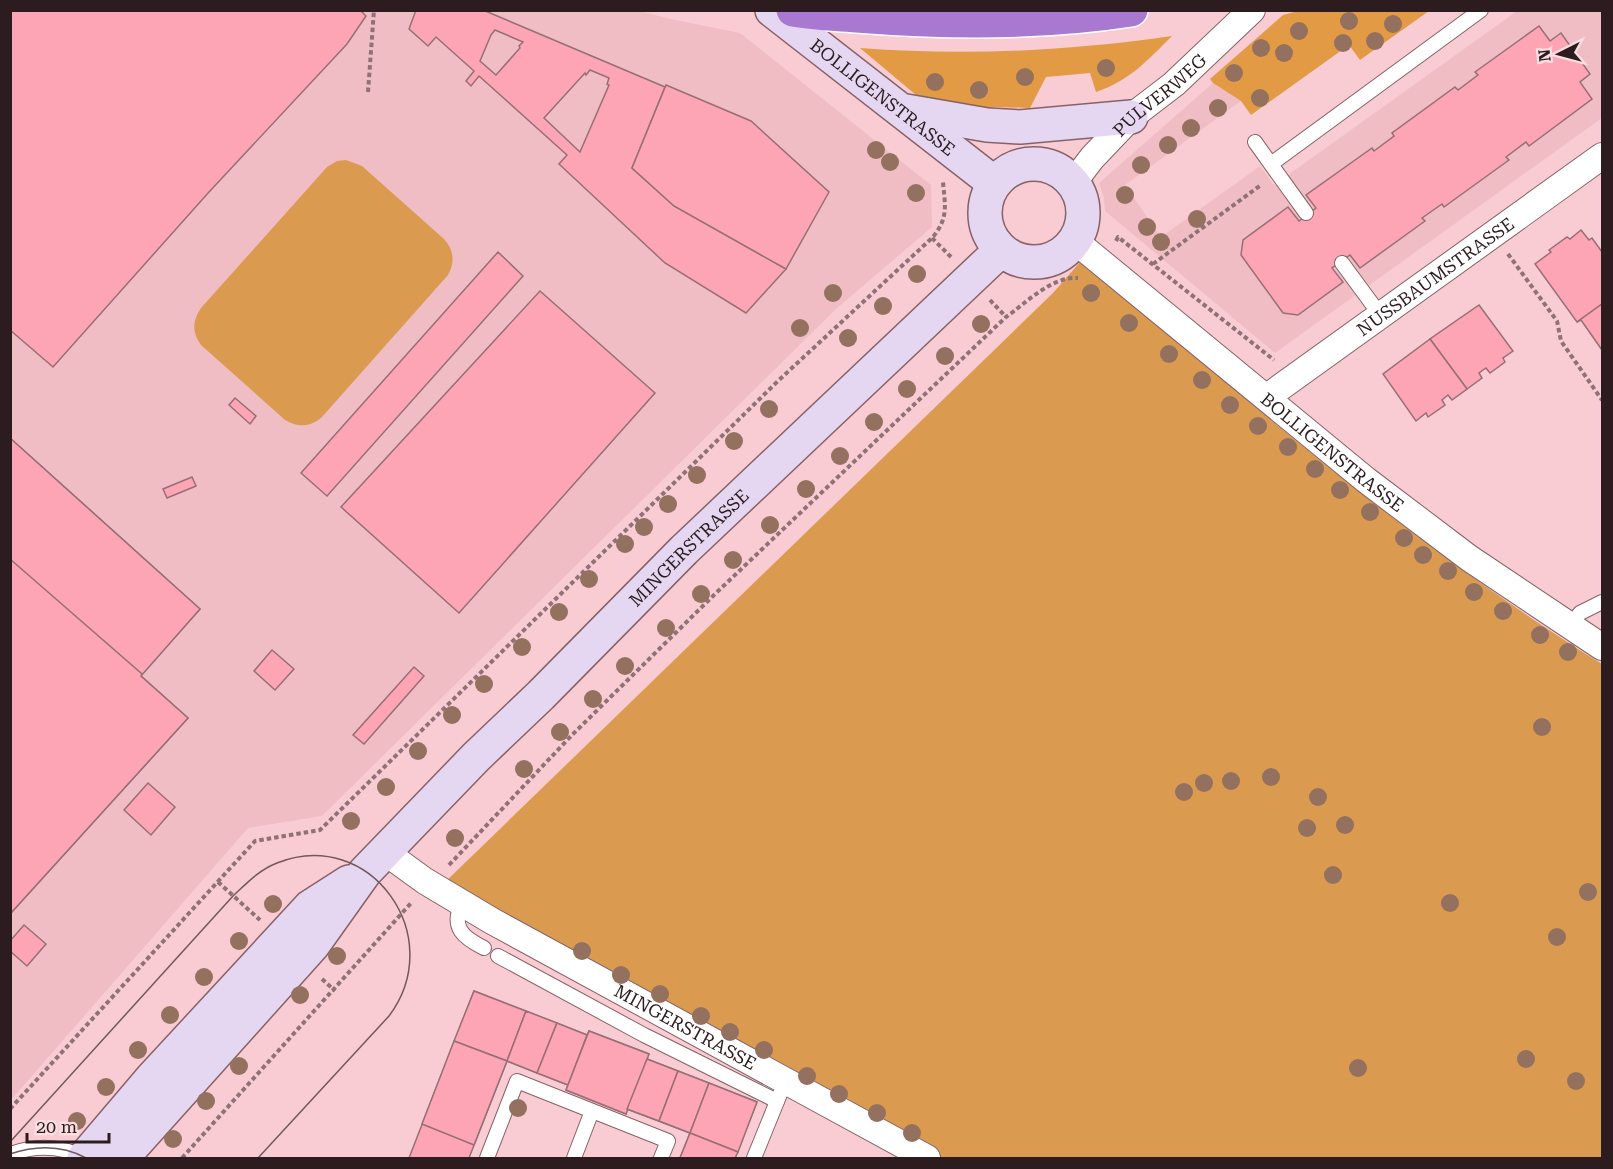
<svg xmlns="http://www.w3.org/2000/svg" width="1613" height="1169" font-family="'Roboto Serif',serif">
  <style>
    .built { fill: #f1bdc5 }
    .green { fill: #da9b51 }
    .forest { fill: #e29b44 }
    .building { fill: #fda5b4; stroke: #976f76; stroke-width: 1.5; fill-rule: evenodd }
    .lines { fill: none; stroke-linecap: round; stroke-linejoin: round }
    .service-casing { stroke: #886167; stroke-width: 16 }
    .minor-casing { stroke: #886167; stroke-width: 28 }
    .secondary-casing { stroke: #886167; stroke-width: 36 }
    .motorway-casing { stroke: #fff; stroke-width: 36 }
    .path { stroke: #8f7176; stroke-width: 4; stroke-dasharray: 4.5 3; stroke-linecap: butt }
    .service { stroke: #fff; stroke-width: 14 }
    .minor { stroke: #fff; stroke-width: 26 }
    .secondary { stroke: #e5d7f1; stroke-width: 33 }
    .motorway { stroke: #a979d1; stroke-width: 33 }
    .tram { stroke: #72585d; stroke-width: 1.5 }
    .tree { fill: #94705f }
    .labels { text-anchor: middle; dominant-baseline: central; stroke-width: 4.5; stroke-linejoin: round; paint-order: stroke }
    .street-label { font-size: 18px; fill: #2c1c1f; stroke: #fadfe2 }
  </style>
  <rect width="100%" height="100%" fill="#f9ccd3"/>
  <g class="built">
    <path d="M11,11H639L671,19L740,33L931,185L932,227L836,309L322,816L248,828L11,1100Z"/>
    <path d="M1517,11H1602V118L1275,353L1105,211L1104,198L1099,183L1213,83L1241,101L1125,185L1161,237L1260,166L1274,185Z"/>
  </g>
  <g class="green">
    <path d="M346,160L362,166L444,239C454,250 455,262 448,275L322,417C311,427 298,428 285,420L201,345C192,333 192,321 201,308L327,167L337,161Z"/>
    <path d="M1081,261C1250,402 1415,548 1602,664V1158H933L440,887L1053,293Z"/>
  </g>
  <g class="forest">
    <path d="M1298,11V10L1429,11L1360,60L1349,45L1251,115L1241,101L1213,83L1210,79L1283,15Z"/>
    <path d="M1172,36C1148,60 1129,81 1096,92L1090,73L1046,77L1030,108L993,107L987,115L916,95L860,48C965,56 1068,51 1172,36Z"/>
  </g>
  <g class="building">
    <path d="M10,10H360L366,16L347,44L209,192L53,367L10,330Z"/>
    <path d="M416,10H483L665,87L632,168L674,206L786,269L746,313L665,263L559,164L567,155L479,76L471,86L466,81L474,71L436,37L428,46L409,29ZM495,30L523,42L519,46L520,48L496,75L480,61L491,35ZM590,70L609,78L607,84L609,85L580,152L544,118L585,73L586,75Z"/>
    <path d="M1539,26L1550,41L1561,33L1590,74L1580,82L1592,99L1529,146L1526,142L1506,157L1509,160L1444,207L1442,204L1422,218L1425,221L1360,268L1350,255L1332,268L1343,282L1298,315L1283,313L1241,255L1243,240L1288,207L1299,221L1316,208L1306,195L1372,148L1374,151L1394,136L1392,133L1455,87L1458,90L1478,75L1475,72Z"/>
    <path d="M666,85L751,121L829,192L786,269L674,206L632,168Z"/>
    <path d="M1581,230L1589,240L1592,238L1602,252V304L1577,322L1535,264L1551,252L1549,250L1567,237L1570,239Z"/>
    <path d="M498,252L523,276L327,496L301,473Z"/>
    <path d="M540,291L655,393L459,613L341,507Z"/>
    <path d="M1602,304V350L1581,320L1577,322Z"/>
    <path d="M1479,305L1513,351L1503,358L1505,362L1490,373L1486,368L1479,373L1482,378L1467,389L1430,339Z"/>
    <path d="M1430,339L1467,389L1452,400L1448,395L1442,400L1445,405L1428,417L1426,413L1416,421L1383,374Z"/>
    <path d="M235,398L256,416L250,424L229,405Z"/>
    <path d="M10,438L200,609L142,674L10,559Z"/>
    <path d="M10,438L200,609L141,676L188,718L10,914Z"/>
    <path d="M192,477L196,486L167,498L163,489Z"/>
    <path d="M10,559L142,674L141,676L188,718L10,914Z"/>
    <path d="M272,650L294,669L275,690L254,671Z"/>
    <path d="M414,667L424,676L364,744L353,735Z"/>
    <path d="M148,783L175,807L151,835L124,810Z"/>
    <path d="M24,925L46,944L27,966L10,951V941Z"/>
    <path d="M474,991L587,1035L589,1031L649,1054L647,1059L757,1102L735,1158H680L690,1133L627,1109L626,1114L566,1090L568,1085L507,1061L469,1158H409Z"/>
    <path d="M474,991L526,1011L507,1061L454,1041Z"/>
    <path d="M526,1011L557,1023L537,1073L507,1061Z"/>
    <path d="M557,1023L587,1035L568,1085L537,1073Z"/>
    <path d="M589,1031L649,1054L626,1114L566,1090Z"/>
    <path d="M454,1041L507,1061L474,1145L422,1124Z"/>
    <path d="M647,1059L678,1071L659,1121L627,1109Z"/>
    <path d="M678,1071L709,1083L690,1133L659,1121Z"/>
    <path d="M709,1083L757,1102L738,1152L690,1133Z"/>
    <path d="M690,1133L738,1152L735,1158H680Z"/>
  </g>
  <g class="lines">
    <g class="service-casing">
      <g id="service">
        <path d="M1255,142L1306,213"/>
        <path d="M1271,164L1481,10"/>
        <path d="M1342,263L1381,316"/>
        <path d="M1570,627L1580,613L1602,602"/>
        <path d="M462,903C450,928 464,938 484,948"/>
        <path d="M498,956L644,1035L777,1101"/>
        <path d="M10,1154C36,1145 60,1145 84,1158"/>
        <path d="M487,1158L517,1081L668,1141L661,1158"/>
        <path d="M574,1158L592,1111"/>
        <path d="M754,1158L780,1094"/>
      </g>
    </g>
    <g class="minor-casing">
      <g id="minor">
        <path id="s1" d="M1073,183L1092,158L1131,117L1174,84L1252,10"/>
        <path id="s2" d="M1075,241L1366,480L1469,558L1602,647"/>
        <path id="s3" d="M1267,397L1602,156"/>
        <path id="s4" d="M385,852L425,881L492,921L927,1158"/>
      </g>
    </g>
    <g class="secondary-casing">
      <g id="secondary">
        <path id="s5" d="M772,10L994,183"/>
        <path d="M906,111L987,125L1020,127L1131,117"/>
        <circle cx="1034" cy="213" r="49"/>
        <path d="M84,1158L152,1078L310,907L349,882"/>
        <path id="s6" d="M122,1158L313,945L365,872L476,757L541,695L684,550L1001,250"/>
      </g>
    </g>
    <g class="motorway-casing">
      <path id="motorway" d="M793,10C814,14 836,14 857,16C947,23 1041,24 1131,10"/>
    </g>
    <g class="path">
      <path d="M368,92L374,10"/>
      <path d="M932,238L951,257"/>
      <path d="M1116,241L1118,237L1274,360"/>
      <path d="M1508,254L1557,321L1561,341L1602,400"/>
      <path d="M1153,264L1261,185"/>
      <path d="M990,300L1006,317"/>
      <path d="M449,865L572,735L715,594L1006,317C1026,303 1052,276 1078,278"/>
      <path d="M218,882L260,920"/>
      <path d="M322,979L335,991"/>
      <path d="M10,1109L255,841L320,830L779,380L932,238C949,218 945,206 943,182"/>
      <path d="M182,1158L412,902"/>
    </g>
    <use href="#service" class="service"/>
    <use href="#minor" class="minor"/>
    <use href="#secondary" class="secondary"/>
    <use href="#motorway" class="motorway"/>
    <g class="tram">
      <path d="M10,1142L233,896C247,883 259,870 277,863C370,826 449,936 389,1016L258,1158"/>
      <path d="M10,1154C37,1145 62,1145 86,1158"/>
    </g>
  </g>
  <g class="tree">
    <circle cx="1349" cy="21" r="9"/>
    <circle cx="1393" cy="24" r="9"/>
    <circle cx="1299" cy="31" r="9"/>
    <circle cx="1375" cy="41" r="9"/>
    <circle cx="1343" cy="43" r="9"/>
    <circle cx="1261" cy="48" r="9"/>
    <circle cx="1284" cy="53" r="9"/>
    <circle cx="1106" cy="68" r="9"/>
    <circle cx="1234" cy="73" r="9"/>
    <circle cx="1025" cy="77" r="9"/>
    <circle cx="935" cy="82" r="9"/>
    <circle cx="979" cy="90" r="9"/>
    <circle cx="1260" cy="98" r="9"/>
    <circle cx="1218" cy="108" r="9"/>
    <circle cx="1191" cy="128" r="9"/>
    <circle cx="1168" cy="145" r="9"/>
    <circle cx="876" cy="150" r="9"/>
    <circle cx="890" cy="162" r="9"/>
    <circle cx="1141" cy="165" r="9"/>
    <circle cx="916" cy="193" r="9"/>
    <circle cx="1125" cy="195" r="9"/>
    <circle cx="1197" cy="219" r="9"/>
    <circle cx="1147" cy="227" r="9"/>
    <circle cx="1161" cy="242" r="9"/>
    <circle cx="917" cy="274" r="9"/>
    <circle cx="833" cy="293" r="9"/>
    <circle cx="1091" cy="293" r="9"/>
    <circle cx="883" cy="306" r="9"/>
    <circle cx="1129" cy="323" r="9"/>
    <circle cx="981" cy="324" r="9"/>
    <circle cx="800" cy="328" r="9"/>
    <circle cx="848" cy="338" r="9"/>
    <circle cx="1169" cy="354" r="9"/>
    <circle cx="945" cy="356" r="9"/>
    <circle cx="1202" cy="380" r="9"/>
    <circle cx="907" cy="389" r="9"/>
    <circle cx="1230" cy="405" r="9"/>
    <circle cx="769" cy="409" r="9"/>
    <circle cx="874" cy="422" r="9"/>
    <circle cx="1258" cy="426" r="9"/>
    <circle cx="734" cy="441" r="9"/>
    <circle cx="1288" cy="447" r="9"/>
    <circle cx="840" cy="456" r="9"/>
    <circle cx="1315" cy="469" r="9"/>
    <circle cx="697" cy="475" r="9"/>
    <circle cx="806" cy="489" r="9"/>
    <circle cx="1340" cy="490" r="9"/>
    <circle cx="668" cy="504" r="9"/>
    <circle cx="1370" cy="512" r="9"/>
    <circle cx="770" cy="525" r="9"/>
    <circle cx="644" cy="527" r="9"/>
    <circle cx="1404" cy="538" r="9"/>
    <circle cx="625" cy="544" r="9"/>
    <circle cx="1423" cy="555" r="9"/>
    <circle cx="733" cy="560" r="9"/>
    <circle cx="1448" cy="571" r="9"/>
    <circle cx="589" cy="579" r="9"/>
    <circle cx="1474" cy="592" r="9"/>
    <circle cx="701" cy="594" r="9"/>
    <circle cx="1503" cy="611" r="9"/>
    <circle cx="559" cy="612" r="9"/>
    <circle cx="666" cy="628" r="9"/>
    <circle cx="1540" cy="635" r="9"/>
    <circle cx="522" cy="647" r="9"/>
    <circle cx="1568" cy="652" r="9"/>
    <circle cx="625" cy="666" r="9"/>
    <circle cx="484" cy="684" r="9"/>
    <circle cx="593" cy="699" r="9"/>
    <circle cx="452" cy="715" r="9"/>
    <circle cx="1542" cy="727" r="9"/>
    <circle cx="560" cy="732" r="9"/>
    <circle cx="418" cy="751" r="9"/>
    <circle cx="524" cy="769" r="9"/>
    <circle cx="1271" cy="777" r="9"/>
    <circle cx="1231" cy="781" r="9"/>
    <circle cx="1204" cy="783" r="9"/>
    <circle cx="386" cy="787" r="9"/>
    <circle cx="1184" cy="792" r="9"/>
    <circle cx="1318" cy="797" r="9"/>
    <circle cx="351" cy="821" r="9"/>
    <circle cx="1345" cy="825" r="9"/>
    <circle cx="1307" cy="828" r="9"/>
    <circle cx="455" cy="838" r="9"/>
    <circle cx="1333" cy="875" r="9"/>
    <circle cx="1588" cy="892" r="9"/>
    <circle cx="1450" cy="903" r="9"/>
    <circle cx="273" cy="904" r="9"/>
    <circle cx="1557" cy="937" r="9"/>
    <circle cx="239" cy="941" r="9"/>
    <circle cx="582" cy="951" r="9"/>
    <circle cx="337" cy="956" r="9"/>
    <circle cx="621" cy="975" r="9"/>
    <circle cx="204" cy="977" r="9"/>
    <circle cx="660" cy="994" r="9"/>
    <circle cx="300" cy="995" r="9"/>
    <circle cx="170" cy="1015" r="9"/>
    <circle cx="701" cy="1016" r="9"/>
    <circle cx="730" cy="1032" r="9"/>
    <circle cx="138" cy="1050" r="9"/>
    <circle cx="764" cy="1050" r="9"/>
    <circle cx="1526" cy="1059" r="9"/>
    <circle cx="239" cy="1066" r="9"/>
    <circle cx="1358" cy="1068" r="9"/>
    <circle cx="807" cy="1076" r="9"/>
    <circle cx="1576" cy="1081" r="9"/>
    <circle cx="106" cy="1087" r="9"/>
    <circle cx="839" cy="1094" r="9"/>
    <circle cx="206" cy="1101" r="9"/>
    <circle cx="518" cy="1108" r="9"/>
    <circle cx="877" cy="1113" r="9"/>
    <circle cx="77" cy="1121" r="9"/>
    <circle cx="912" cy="1133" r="9"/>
    <circle cx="173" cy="1139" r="9"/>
  </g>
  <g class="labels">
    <g class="street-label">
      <text stroke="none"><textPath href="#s1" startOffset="124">PULVERWEG</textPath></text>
      <text stroke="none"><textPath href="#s5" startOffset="141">BOLLIGENSTRASSE</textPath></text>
      <text stroke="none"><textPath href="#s3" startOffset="207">NUSSBAUMSTRASSE</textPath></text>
      <text stroke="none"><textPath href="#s2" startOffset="333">BOLLIGENSTRASSE</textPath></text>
      <text stroke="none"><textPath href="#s6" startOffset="834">MINGERSTRASSE</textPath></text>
      <text stroke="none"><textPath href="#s4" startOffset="348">MINGERSTRASSE</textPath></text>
    </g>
  </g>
  <rect width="1613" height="1169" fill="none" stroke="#2c1c1f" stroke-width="24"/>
  <g transform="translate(1559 54) rotate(264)" stroke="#fadfe2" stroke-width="4.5" paint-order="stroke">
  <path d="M0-4.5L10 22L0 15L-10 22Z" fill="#2c1c1f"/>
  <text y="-9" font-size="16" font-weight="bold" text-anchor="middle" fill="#2c1c1f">N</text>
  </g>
  <path d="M27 1133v9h82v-9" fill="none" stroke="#2c1c1f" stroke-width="3"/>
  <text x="36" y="1133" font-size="18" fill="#2c1c1f" stroke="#fadfe2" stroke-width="4.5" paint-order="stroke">20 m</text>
</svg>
